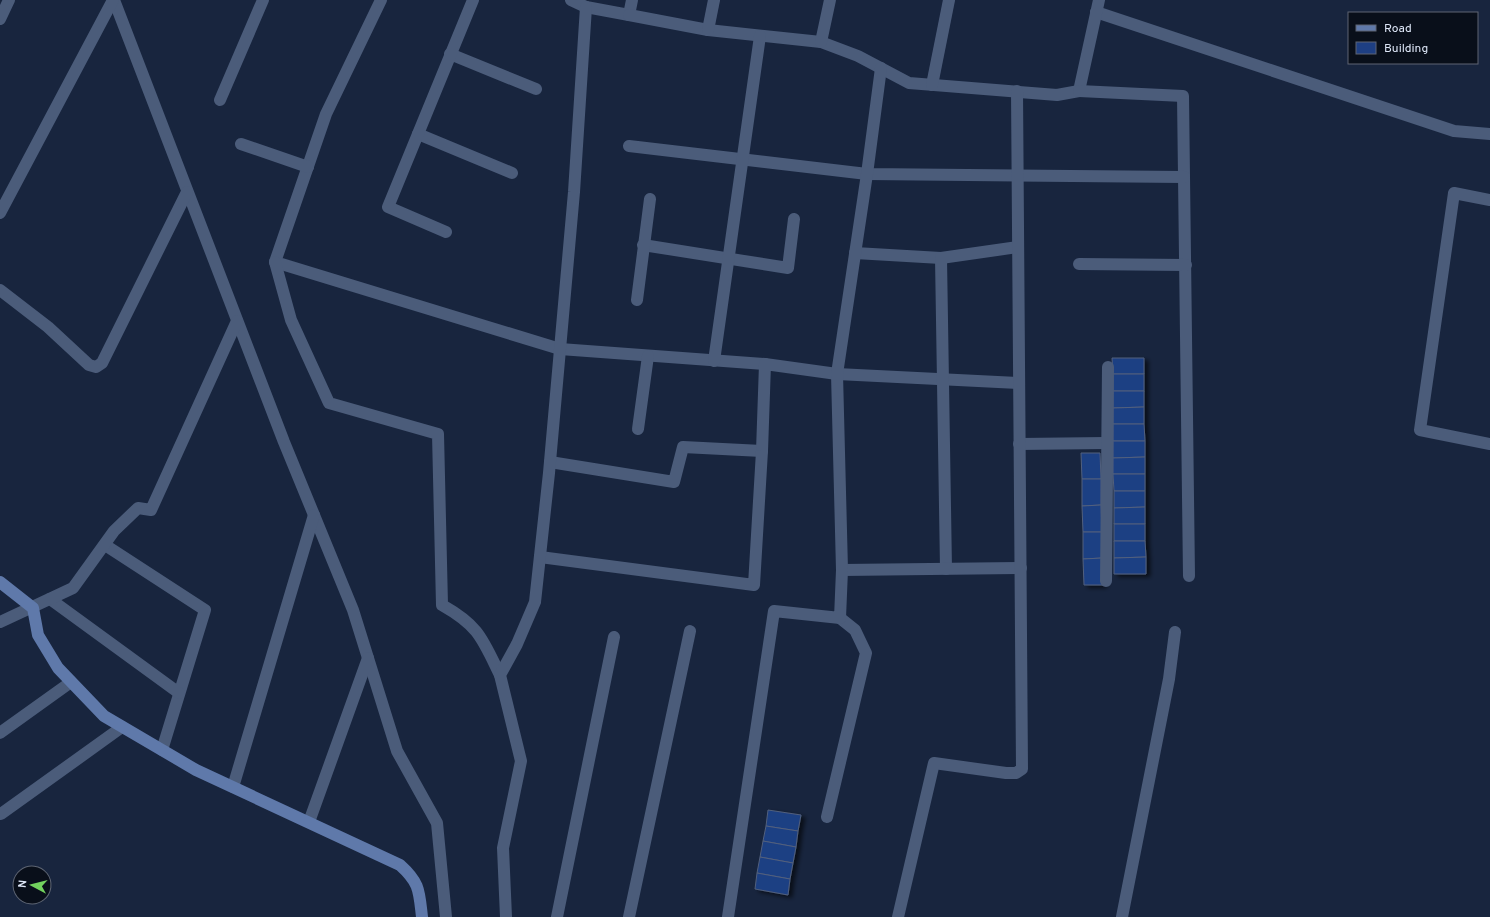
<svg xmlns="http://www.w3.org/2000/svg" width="1490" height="917" font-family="Overpass,sans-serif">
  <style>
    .building { fill: #1e3f83; stroke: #51607d; filter: url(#shadow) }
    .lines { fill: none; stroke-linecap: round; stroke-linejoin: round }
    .street { stroke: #4b5c7a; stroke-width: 12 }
    .secondary { stroke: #5f79aa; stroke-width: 12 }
  </style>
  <defs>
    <filter id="shadow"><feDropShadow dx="4" dy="2.5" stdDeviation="2" flood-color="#0009"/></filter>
  </defs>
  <rect width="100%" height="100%" fill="#18253e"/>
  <g class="building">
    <path d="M1112,358H1144V374H1113Z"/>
    <rect x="1113" y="374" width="31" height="17"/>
    <path d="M1113,391H1144V407L1113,408Z"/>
    <path d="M1144,407V424H1113V408Z"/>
    <path d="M1113,424H1144L1145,441H1113Z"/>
    <path d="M1113,441H1145V457L1113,458Z"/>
    <path d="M1081,453H1100L1101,479H1082Z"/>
    <path d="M1145,457V474H1113V458Z"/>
    <path d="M1113,474H1145V491H1114Z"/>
    <path d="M1082,479H1101V505L1082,506Z"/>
    <path d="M1114,491H1145V507L1114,508Z"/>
    <path d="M1101,505L1102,532H1083L1082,506Z"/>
    <path d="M1145,507V524H1114V508Z"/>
    <rect x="1114" y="524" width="31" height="17"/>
    <path d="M1083,532H1102V558L1083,559Z"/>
    <path d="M1114,541H1145L1146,557L1114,558Z"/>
    <path d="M1146,557V574H1114V558Z"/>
    <path d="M1102,558L1103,585H1084L1083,559Z"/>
    <path d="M768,810L801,815L798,831L766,826Z"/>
    <path d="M766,826L798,831L796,847L763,841Z"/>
    <path d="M763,841L796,847L793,863L760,857Z"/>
    <path d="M760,857L793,863L790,879L757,873Z"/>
    <path d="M757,873L790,879L788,895L755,889Z"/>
  </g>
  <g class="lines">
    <g class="street">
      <path d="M114,0L284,442L353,610L397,751L437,823L446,917"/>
      <path d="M381,0L326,114L275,262L560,349L765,364"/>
      <path d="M571,0L586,7L629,15L632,0"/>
      <path d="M1096,12L1454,131L1490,134"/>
      <path d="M629,15L708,30L821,42L858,56L909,83L1057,95L1079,91L1099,0"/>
      <path d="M0,19L9,0"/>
      <path d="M708,30L714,0"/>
      <path d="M821,42L830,0"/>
      <path d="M450,54L536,89"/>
      <path d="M932,85L949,0"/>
      <path d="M1079,91L1183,96L1189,576"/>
      <path d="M220,100L263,0"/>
      <path d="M418,134L512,173"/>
      <path d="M241,144L308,167"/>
      <path d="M629,146L867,174L1184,177"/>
      <path d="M1490,200L1454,193L1420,430L1490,444"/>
      <path d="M0,213L113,0"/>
      <path d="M446,232L388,207L473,0"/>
      <path d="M643,245L788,268L794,219"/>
      <path d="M855,253L941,258"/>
      <path d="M275,262L291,320L329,403L438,434L442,605C479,626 482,638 500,675"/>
      <path d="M1079,264L1186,265"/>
      <path d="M0,290L48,327L89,365L96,367L102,363L187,192"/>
      <path d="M637,300L650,199"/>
      <path d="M714,361L760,36"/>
      <path d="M638,429L648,356"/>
      <path d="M1019,444L1106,443"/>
      <path d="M550,462L674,482L683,447L762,451"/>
      <path d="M105,545L205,610L162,750"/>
      <path d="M540,557L754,585L762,451L765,364L837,374L1019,383"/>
      <path d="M946,569L941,258L1018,247"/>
      <path d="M842,570L1021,568"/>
      <path d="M1106,581L1108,367"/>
      <path d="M50,599L179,693"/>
      <path d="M0,622L73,588L114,531L138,508L151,510L237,321"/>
      <path d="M0,733L71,682"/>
      <path d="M233,787L314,515"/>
      <path d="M1,814L122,727"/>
      <path d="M827,817L866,653L855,630L840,618"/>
      <path d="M309,822L368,658"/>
      <path d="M506,917L503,848L521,761L500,675L517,644L535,602L549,473L574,192L586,7"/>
      <path d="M557,917L614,637"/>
      <path d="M629,917L690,631"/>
      <path d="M728,917L774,611L840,618L842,570L837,374L867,174L881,68"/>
      <path d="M898,917L934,763L1006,773H1016L1022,769L1017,91"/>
      <path d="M1122,917L1169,679L1175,632"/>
    </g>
    <path class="secondary" d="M0,582L33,608L38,635L58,668L104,716L196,770L400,865C420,883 419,891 422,917"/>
  </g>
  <rect x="1348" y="12" width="130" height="52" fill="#090f1a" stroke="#5e6573"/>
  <rect x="1356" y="25" width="20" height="6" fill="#5f79aa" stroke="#5e6573"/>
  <text x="1384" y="32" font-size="12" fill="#dee7f8">Road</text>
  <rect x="1356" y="42" width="20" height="12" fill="#1e3f83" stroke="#5e6573"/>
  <text x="1384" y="52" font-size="12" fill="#dee7f8">Building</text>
  <g transform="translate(32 885) rotate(277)"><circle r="19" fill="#090f1a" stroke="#5e6573"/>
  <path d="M0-3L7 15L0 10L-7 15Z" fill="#72d25e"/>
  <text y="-6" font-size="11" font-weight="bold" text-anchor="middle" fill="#dee7f8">N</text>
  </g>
</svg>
